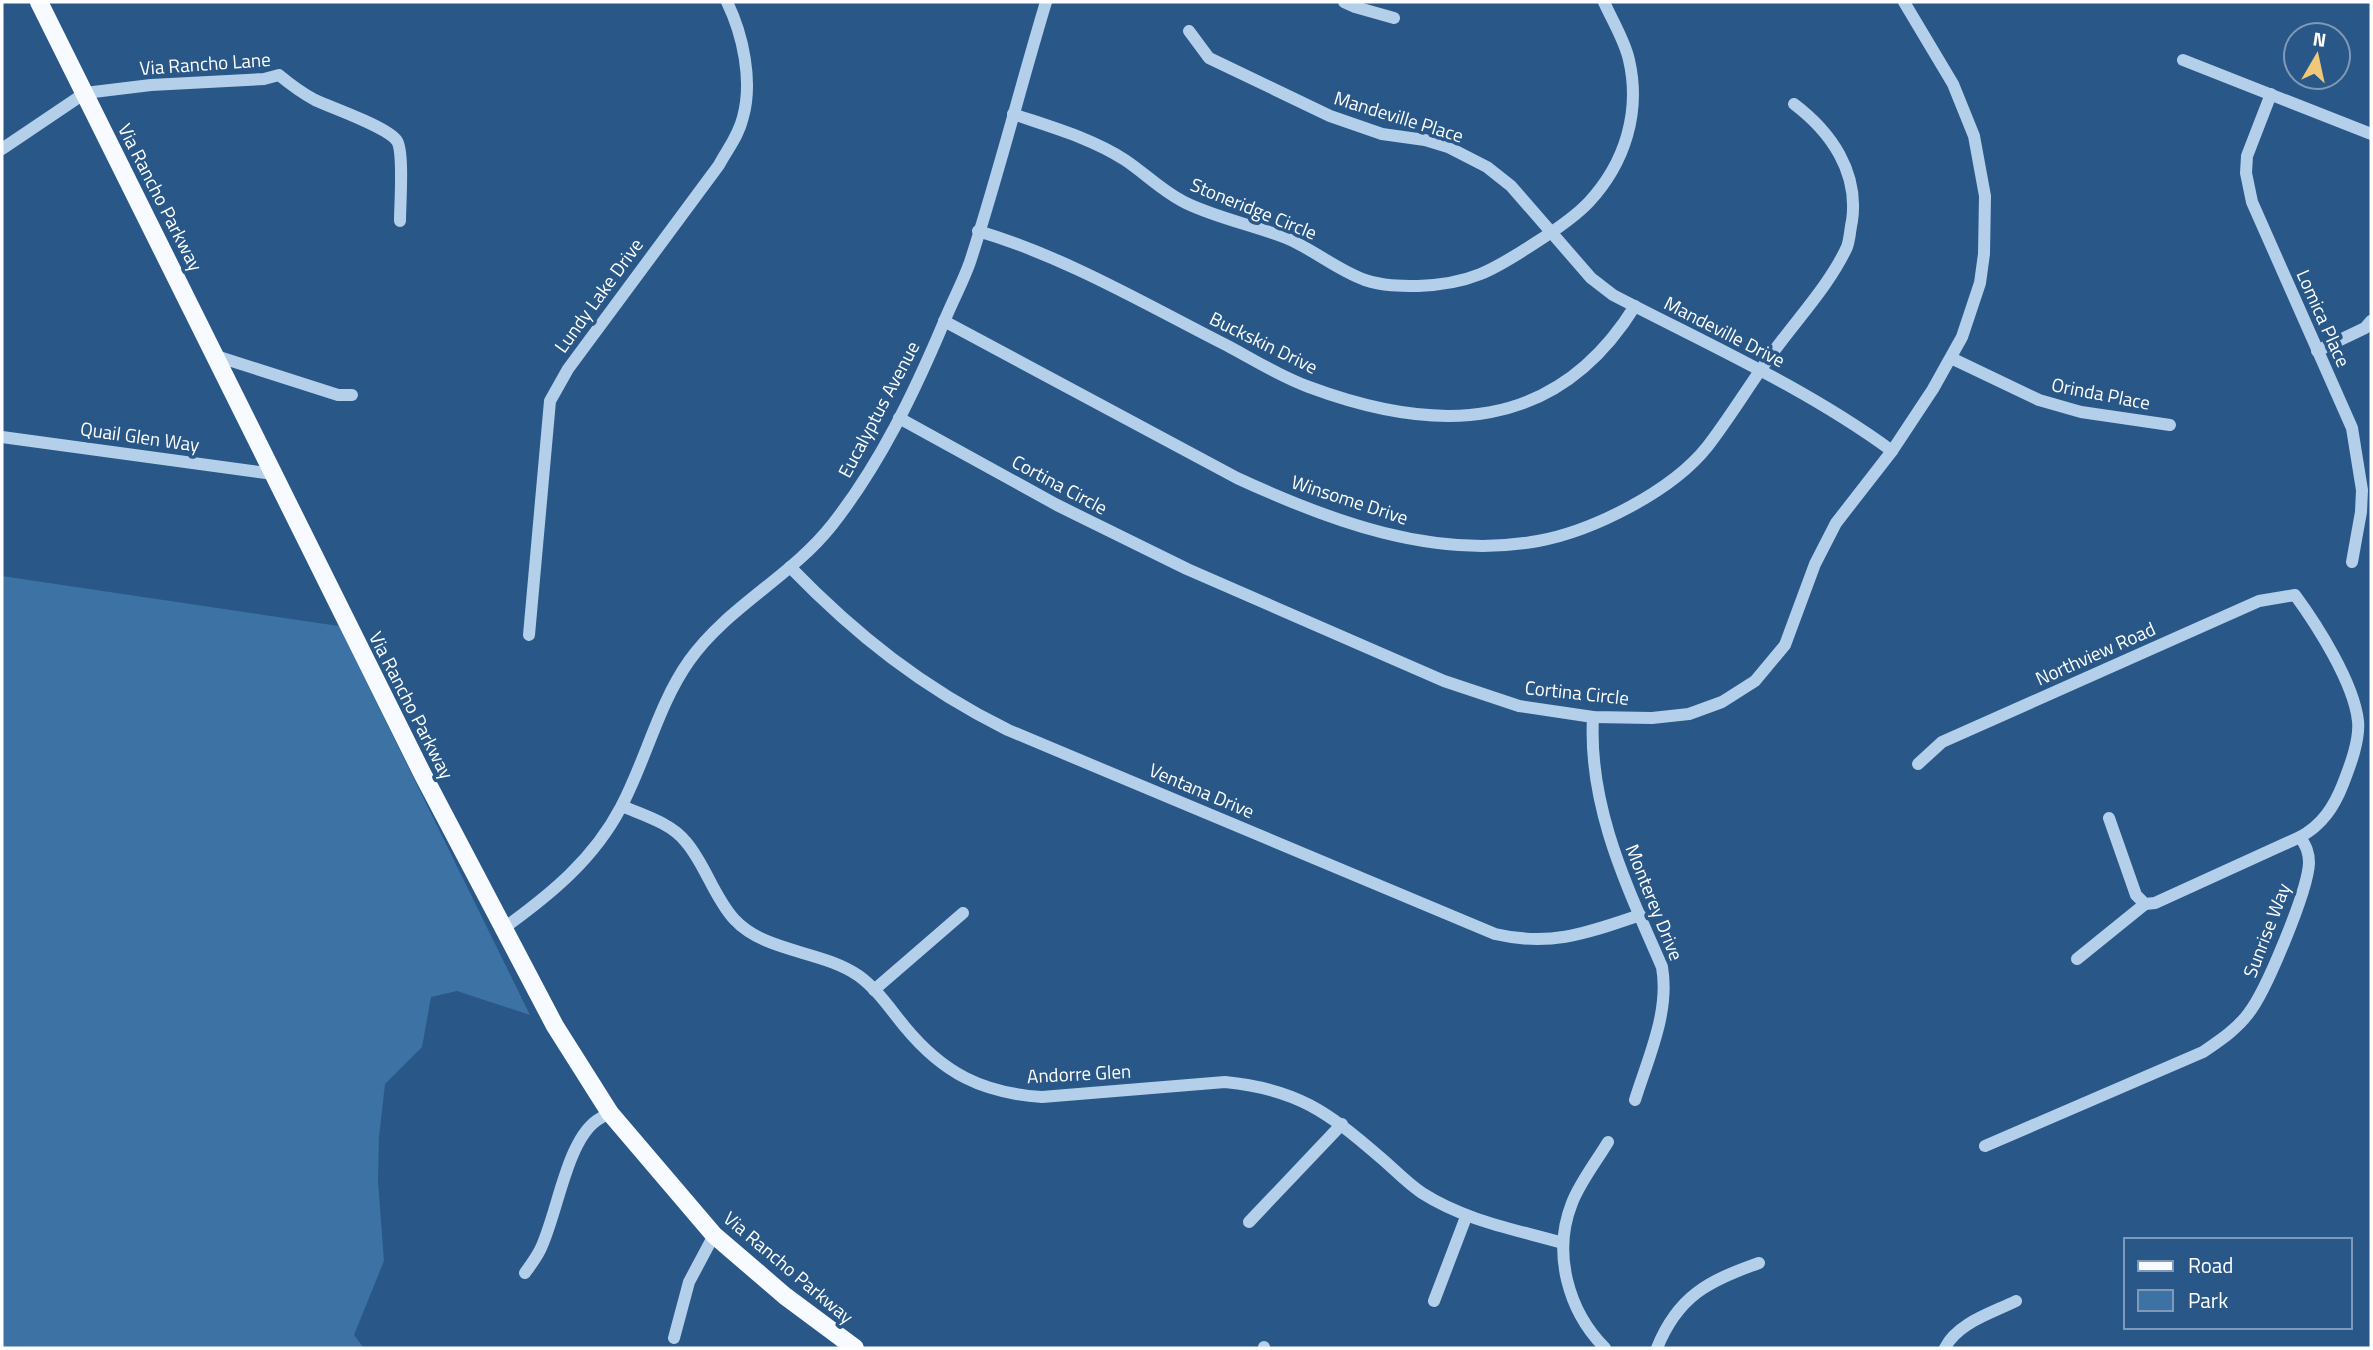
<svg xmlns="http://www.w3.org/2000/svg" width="2373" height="1350" font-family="'Titillium Web',sans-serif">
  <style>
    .green { fill: #3c72a4 }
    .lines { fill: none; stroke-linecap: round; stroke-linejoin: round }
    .minor { stroke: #b4cfe9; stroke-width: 12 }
    .major { stroke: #f7fafe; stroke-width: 18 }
    .labels { text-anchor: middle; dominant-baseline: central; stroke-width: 7; stroke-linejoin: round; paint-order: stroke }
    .street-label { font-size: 19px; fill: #fff; stroke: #285788 }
  </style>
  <rect width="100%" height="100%" fill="#285788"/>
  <path class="green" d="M2,576L339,626L530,1015L457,991L431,997L422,1047L385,1084L379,1137L378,1181L384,1261L354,1335L364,1348H2Z"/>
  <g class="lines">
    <g class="minor">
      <path d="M1344,2L1355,7L1394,18"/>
      <path d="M1189,31L1209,58L1330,116L1382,134L1425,140L1448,147L1487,167L1511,186L1591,278L1613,295C1707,344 1806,388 1892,451"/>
      <path d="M2183,60L2371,134"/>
      <path d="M2271,94L2247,156L2246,173L2252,202L2352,428L2362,490L2361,512L2352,562"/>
      <path d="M1013,114C1051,127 1091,138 1125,160C1146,174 1163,192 1186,203C1217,218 1253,225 1286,238C1313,249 1337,270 1365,280C1383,286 1400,286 1418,286C1470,284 1492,271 1535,243C1554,231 1574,218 1589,202C1625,163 1641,112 1629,60C1625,41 1612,20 1604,2"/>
      <path d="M2,149L85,93L151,85L264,79L279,75C291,85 302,93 315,100C332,108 388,127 397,141C404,152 400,205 400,221"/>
      <path d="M978,231C1066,257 1147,305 1228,346C1254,360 1281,377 1309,387C1438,435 1556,433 1635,306"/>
      <path d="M944,321L1237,478C1330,521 1434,560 1538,541C1593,531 1672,491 1707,447C1731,416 1751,382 1774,351C1798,318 1830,284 1847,247C1850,239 1850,229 1852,221C1859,172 1831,132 1794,104"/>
      <path d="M2317,351L2365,328L2371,321"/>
      <path d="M216,356L338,395H352"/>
      <path d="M1951,358L2039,400L2081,412L2170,425"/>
      <path d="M899,418L1057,505L1187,569L1444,681L1519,706L1593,717L1652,718L1689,714L1722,702L1755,681L1785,645L1815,564L1836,523L1892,451L1933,389L1962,337L1980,283L1984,254L1985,196L1974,136L1953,84L1904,2"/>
      <path d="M2,437L273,474"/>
      <path d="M790,567C856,635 923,688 1008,730L1495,934C1551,947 1587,933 1640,915"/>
      <path d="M529,635L550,401L568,369L719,165C727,150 739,135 743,117C753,81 743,35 727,2"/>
      <path d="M1593,717C1588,807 1627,886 1662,967C1670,1012 1648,1058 1635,1100"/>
      <path d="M1918,764L1942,742L2259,601L2295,595C2317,625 2354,683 2358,721C2360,740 2350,766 2343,784C2334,807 2322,825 2300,837L2155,903L2145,904L2136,895L2109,818"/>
      <path d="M622,806C643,815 671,823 686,842C705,864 714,897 734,919C765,953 822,950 859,976C877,989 891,1010 905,1027C943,1073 982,1093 1042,1097L1225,1082C1297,1089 1328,1112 1381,1158C1394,1169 1407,1183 1422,1193C1466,1221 1514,1229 1563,1243"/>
      <path d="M504,928C551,894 594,859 621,807C646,760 658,705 689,661C727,607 791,577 832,525C880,464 914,393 944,322C952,302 963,282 970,262C998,176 1020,88 1046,2"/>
      <path d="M2077,959L2145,904"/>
      <path d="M874,990L963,913"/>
      <path d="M1985,1146L2203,1052C2219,1041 2236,1030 2248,1014C2266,992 2308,890 2309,863C2309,852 2306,846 2300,837"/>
      <path d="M1249,1222L1342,1124"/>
      <path d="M525,1273C530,1266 536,1258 540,1250C557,1216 566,1143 596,1121C600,1118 606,1115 610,1113"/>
      <path d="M1434,1301L1466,1217"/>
      <path d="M674,1338L689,1282L714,1235"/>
      <path d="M1264,1348V1347"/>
      <path d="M1605,1348C1568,1311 1552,1253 1572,1203C1580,1182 1596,1162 1608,1142"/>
      <path d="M1657,1348C1678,1296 1708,1281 1759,1263"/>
      <path d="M1945,1348C1957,1323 1992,1313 2016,1301"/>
    </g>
    <path class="major" d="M39,2L422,773L555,1026L610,1113L714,1235L785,1296L855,1348"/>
  </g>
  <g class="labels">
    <g class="street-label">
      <text transform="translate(205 63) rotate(-4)">Via Rancho Lane</text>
      <text transform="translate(1399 116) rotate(17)">Mandeville Place</text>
      <text transform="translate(161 197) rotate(63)">Via Rancho Parkway</text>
      <text transform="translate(1254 208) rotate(22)">Stoneridge Circle</text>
      <text transform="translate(598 295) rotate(-54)">Lundy Lake Drive</text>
      <text transform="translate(2324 318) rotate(66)">Lomica Place</text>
      <text transform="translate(1725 331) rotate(27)">Mandeville Drive</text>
      <text transform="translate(1264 342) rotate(26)">Buckskin Drive</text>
      <text transform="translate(2101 393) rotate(11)">Orinda Place</text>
      <text transform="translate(878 409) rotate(-62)">Eucalyptus Avenue</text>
      <text transform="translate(140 436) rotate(8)">Quail Glen Way</text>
      <text transform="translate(1060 484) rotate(28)">Cortina Circle</text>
      <text transform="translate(1350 499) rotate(18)">Winsome Drive</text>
      <text transform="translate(2095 653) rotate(-24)">Northview Road</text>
      <text transform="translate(1577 692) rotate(6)">Cortina Circle</text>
      <text transform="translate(412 705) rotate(63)">Via Rancho Parkway</text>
      <text transform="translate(1202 790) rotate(23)">Ventana Drive</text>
      <text transform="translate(1655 902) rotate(68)">Monterey Drive</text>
      <text transform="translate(2266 930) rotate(-69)">Sunrise Way</text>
      <text transform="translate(1079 1073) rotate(-3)">Andorre Glen</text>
      <text transform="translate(789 1267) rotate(40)">Via Rancho Parkway</text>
    </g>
  </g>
  <rect width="2373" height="1350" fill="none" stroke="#ffffff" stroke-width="7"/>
  <rect x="2124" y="1238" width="228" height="91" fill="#285788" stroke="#7e9ab8" stroke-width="2"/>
  <rect x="2138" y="1261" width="35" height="10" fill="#f7fafe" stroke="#7e9ab8" stroke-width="2"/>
  <text x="2188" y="1273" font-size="21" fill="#ffffff">Road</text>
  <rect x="2138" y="1290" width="35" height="21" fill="#3c72a4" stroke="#7e9ab8" stroke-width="2"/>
  <text x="2188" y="1308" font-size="21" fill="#ffffff">Park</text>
  <g transform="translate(2317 56) rotate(9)"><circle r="33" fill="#285788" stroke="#7e9ab8" stroke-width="2"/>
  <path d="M0-5L12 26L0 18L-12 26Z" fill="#f0c87a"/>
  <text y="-10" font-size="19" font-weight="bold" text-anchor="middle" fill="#ffffff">N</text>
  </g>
</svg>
